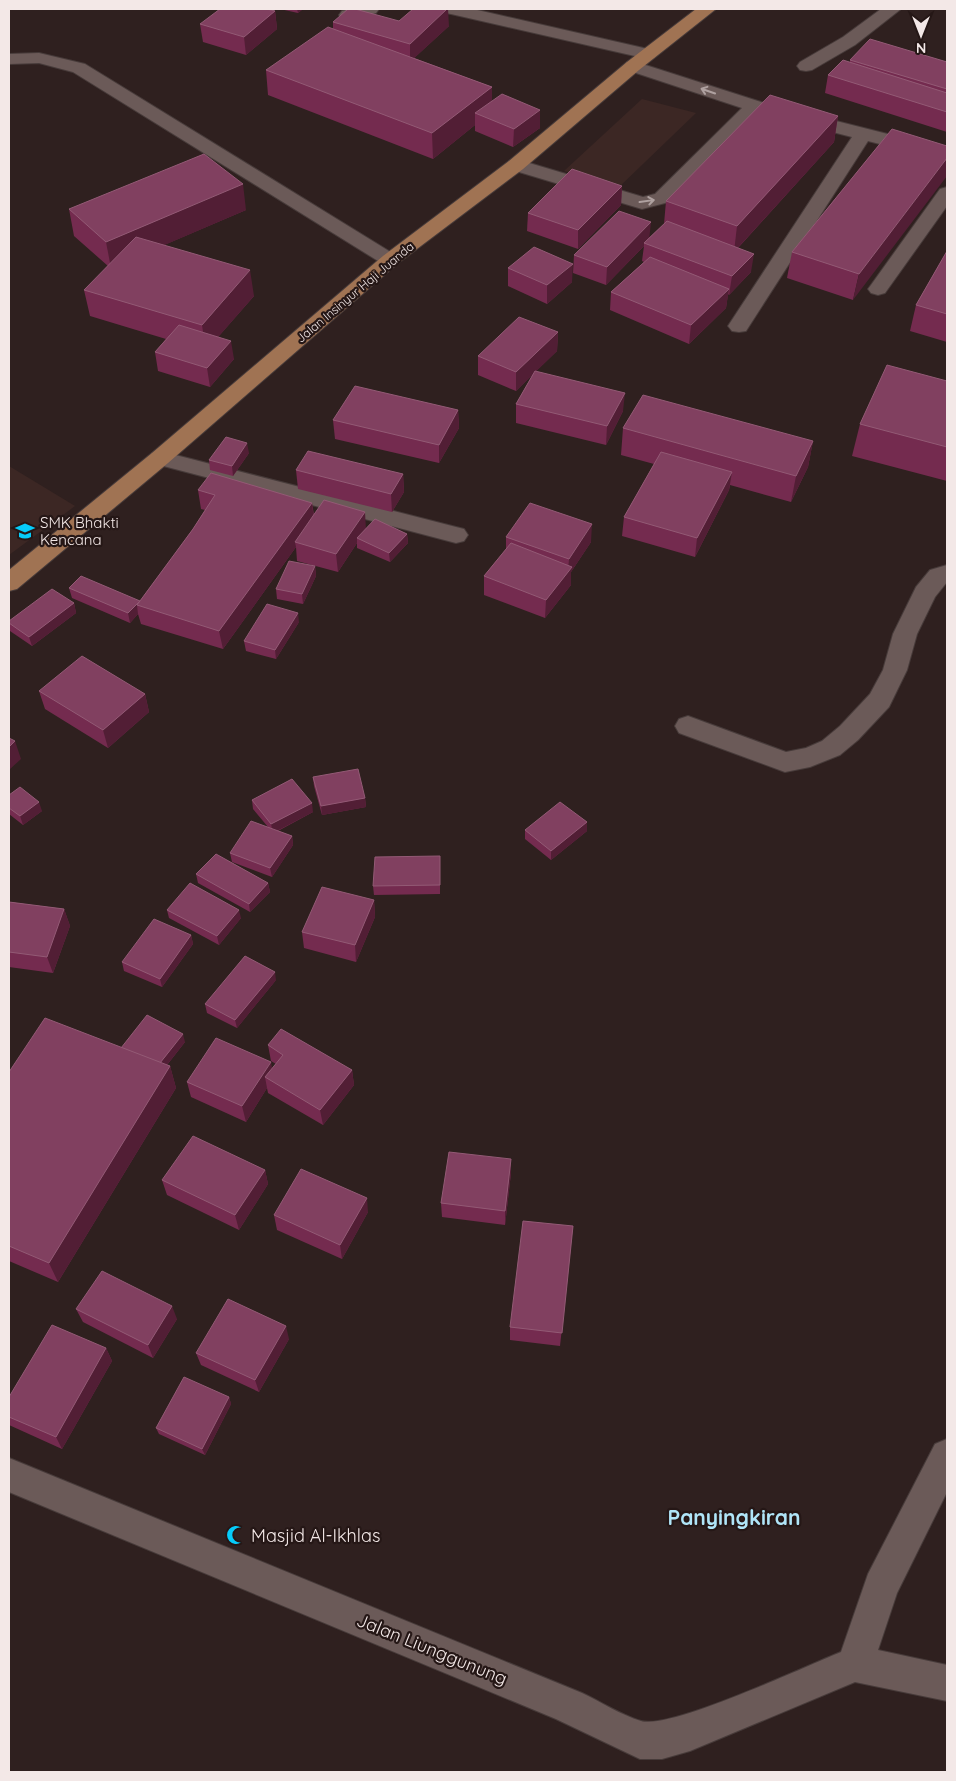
<svg xmlns="http://www.w3.org/2000/svg" width="956" height="1781" font-family="Quicksand,sans-serif">
  <style>
    .built { fill: #3c2724 }
    .lines { fill: none; stroke-linecap: round; stroke-linejoin: round }
    .minor-casing { stroke: #473b3a; stroke-width: 2 }
    .major-casing { stroke: #473b3a; stroke-width: 2 }
    .minor { fill: #6b5a58; fill-rule: evenodd }
    .major { fill: #a07353; fill-rule: evenodd }
    .wall { fill: #742b4f }
    .shaded-wall { fill: #521e35 }
    .building { fill: #814060; stroke: #935a75 }
    .oneway { stroke: #afa1a0 }
    .labels { text-anchor: middle; dominant-baseline: central; stroke-width: 4.5; stroke-linejoin: round; paint-order: stroke }
    .far-street-label { font-size: 12px; fill: #f3e8e7; stroke: #251716 }
    .poi-label { font-size: 15px; fill: #f3e8e7; stroke: #251716; text-anchor: start }
    .near-poi-label { font-size: 18px; fill: #f3e8e7; stroke: #251716; text-anchor: start }
    .near-street-label { font-size: 18px; fill: #f3e8e7; stroke: #251716 }
    .near-quarter-label { font-size: 21px; font-weight: bold; fill: #b0e5f8; stroke: #251716 }
  </style>
  <rect width="100%" height="100%" fill="#2f201f"/>
  <g class="built">
    <path d="M642,99L696,113L618,188L564,171Z"/>
    <path d="M9,466L75,506L9,555Z"/>
  </g>
  <g class="lines">
    <g class="minor-casing">
      <g id="minor">
        <path d="M351,9H379L376,13C365,16 353,21 342,19L339,15L342,11Z"/>
        <path d="M442,9H473L648,49L654,50L657,54L654,58L648,59L451,14L445,13Z"/>
        <path d="M881,9H901L855,45L812,70L806,71L800,70L797,66L800,62L843,37Z"/>
        <path d="M39,53L85,64L397,256L400,260L397,264L390,266L383,264L73,72L39,63L9,64V54Z"/>
        <path d="M633,61L761,102L947,149V161L868,141L746,331L739,332L732,331L728,326L852,137L758,113L669,202L642,209L509,169L506,165L509,161L516,159L643,197L655,194L742,108L627,70L624,66L627,62Z"/>
        <path d="M947,187V206L885,293L878,295L871,293L868,289L871,285L940,189Z"/>
        <path d="M160,451L456,527L464,529L468,535L464,541L456,543L152,463L149,458L152,453Z"/>
        <path d="M947,565V582L935,597L917,634L907,670L889,707L858,740L840,755L810,767L785,772L679,733L675,726L679,719L688,716L786,752L806,748L822,741L840,726L870,694L883,670L893,634L916,587L930,570Z"/>
        <path d="M947,1439V1492L897,1593L878,1650L947,1665V1701L855,1682L690,1751L662,1759H640L556,1719L9,1492V1458L582,1693C601,1702 621,1715 641,1721C670,1730 806,1666 841,1652L868,1574L935,1444Z"/>
      </g>
    </g>
    <g class="major-casing">
      <path id="major" d="M696,9H716L639,70L523,169L397,264L168,463L17,589L9,591V570L152,453L383,256L509,161L627,62Z"/>
    </g>
    <use href="#minor" class="minor"/>
    <use href="#major" class="major"/>
  </g>
  <g class="wall">
    <path d="M280,9H303L298,13Z"/>
    <path d="M275,11L277,29L246,55L203,42L200,24Z"/>
    <path d="M399,21L449,26L414,58L492,87V102L540,128L513,147L475,131V125L433,159L268,95L266,70L333,29V22Z"/>
    <path d="M850,60L947,62V132L825,93L828,75L850,62Z"/>
    <path d="M838,116L834,142L738,248L751,272L729,295L728,294L726,308L689,344L610,310L611,292L644,262L642,261L644,246L606,285L573,273L574,255L650,237L664,224L666,201Z"/>
    <path d="M892,129L853,300L787,278L792,252Z"/>
    <path d="M622,186L621,205L578,249L527,231L528,213Z"/>
    <path d="M69,209L246,210L164,245L254,296L218,337L234,359L210,387L158,371L155,352L166,339L90,316L84,290L108,266L74,236Z"/>
    <path d="M947,251V342L910,331L916,305Z"/>
    <path d="M508,268L572,282L547,304L508,286Z"/>
    <path d="M558,332L557,351L535,372L623,411L606,445L516,423V404L533,374L516,391L478,375V356Z"/>
    <path d="M947,381V481L852,456L860,424Z"/>
    <path d="M458,410L459,428L439,463L335,439L333,420Z"/>
    <path d="M623,428L813,441L808,467L791,502L730,485L729,490L695,557L622,536L624,517L654,464L621,455Z"/>
    <path d="M249,453L233,476L210,470L209,460Z"/>
    <path d="M296,470L403,474L404,492L392,512L298,489Z"/>
    <path d="M198,490L312,503L314,515L366,528L407,534L408,543L390,562L357,548V543L338,572L297,561L296,547L223,649L141,624L138,614L130,623L72,598L69,588L140,601L193,529L205,510L201,509Z"/>
    <path d="M506,537L591,542L571,572V585L545,618L484,595V576L506,549Z"/>
    <path d="M315,566L316,576L303,604L277,599L276,589Z"/>
    <path d="M74,603L76,613L32,646L10,631L9,627V621Z"/>
    <path d="M299,622L276,659L246,651L244,641Z"/>
    <path d="M39,691L145,694L149,712L108,748L45,709Z"/>
    <path d="M313,777L365,798L366,807L322,815L314,786Z"/>
    <path d="M9,795L42,811L23,825L9,814Z"/>
    <path d="M252,800L313,812L278,831L292,836L293,845L272,877L232,862L230,853L268,827L253,809Z"/>
    <path d="M587,822V831L551,860L525,839V830Z"/>
    <path d="M440,856V894L374,895L373,886Z"/>
    <path d="M196,874L268,883L270,892L250,912L198,883Z"/>
    <path d="M374,900L375,917L356,962L304,948L302,932Z"/>
    <path d="M9,902L64,909L70,926L53,973L9,967Z"/>
    <path d="M167,910L241,918L219,945L169,918Z"/>
    <path d="M191,935L193,944L162,987L124,971L122,962Z"/>
    <path d="M276,980L237,1028L207,1013L205,1004Z"/>
    <path d="M185,1042L167,1065L170,1066L176,1088L58,1282L9,1261V1072L121,1048Z"/>
    <path d="M268,1045L352,1070L354,1085L323,1125L268,1093L267,1088L246,1122L191,1097L187,1082L272,1069L276,1064L271,1061Z"/>
    <path d="M511,1159V1173L505,1225L442,1217L441,1203Z"/>
    <path d="M265,1170L268,1184L239,1230L167,1195L162,1180Z"/>
    <path d="M368,1212L342,1259L277,1230L274,1215Z"/>
    <path d="M573,1226L560,1346L510,1340V1327Z"/>
    <path d="M76,1309L177,1319L153,1358L83,1322Z"/>
    <path d="M289,1339L259,1392L201,1365L196,1353Z"/>
    <path d="M106,1348L112,1361L62,1449L9,1425V1397Z"/>
    <path d="M229,1397L231,1404L205,1455L159,1434L156,1428Z"/>
  </g>
  <g class="shaded-wall">
    <path d="M297,9H303L298,13Z"/>
    <path d="M447,9H448L449,26L410,62V44Z"/>
    <path d="M275,11L277,29L246,55L244,37Z"/>
    <path d="M492,87V112L475,113V125L433,159L432,133Z"/>
    <path d="M540,110V128L513,147L514,129Z"/>
    <path d="M838,116L834,142L734,252L737,226Z"/>
    <path d="M947,158V176L853,300L859,274Z"/>
    <path d="M243,184L246,210L111,268L106,242Z"/>
    <path d="M622,186L621,205L578,249V230Z"/>
    <path d="M651,222L649,241L644,243V246L606,285L607,267Z"/>
    <path d="M754,254L751,272L729,295L732,276Z"/>
    <path d="M573,264L572,282L547,304V285Z"/>
    <path d="M250,270L254,296L206,351L202,325Z"/>
    <path d="M729,289L726,308L689,344L691,325Z"/>
    <path d="M558,332L557,351L516,391V372Z"/>
    <path d="M231,341L234,359L210,387L207,368Z"/>
    <path d="M625,393L623,411L606,445L607,426Z"/>
    <path d="M458,410L459,428L439,463V445Z"/>
    <path d="M813,441L808,467L791,502L796,476Z"/>
    <path d="M247,443L249,453L233,476L232,466Z"/>
    <path d="M732,472L729,490L695,557L697,538Z"/>
    <path d="M403,474L404,492L392,512L391,494Z"/>
    <path d="M312,503L314,521L295,542L296,547L223,649L219,631Z"/>
    <path d="M365,512L366,530L357,538V543L338,572L336,554Z"/>
    <path d="M592,524L591,542L571,572V585L545,618L546,600L568,571L569,559Z"/>
    <path d="M407,534L408,543L390,562L389,553Z"/>
    <path d="M315,566L316,576L303,604L302,594Z"/>
    <path d="M140,601L137,605L138,614L130,623L128,613Z"/>
    <path d="M74,603L76,613L32,646L29,637Z"/>
    <path d="M298,613L299,622L276,659L275,650Z"/>
    <path d="M145,694L149,712L108,748L103,730Z"/>
    <path d="M15,741L21,759L9,770V747Z"/>
    <path d="M365,798L366,807L322,815L321,806Z"/>
    <path d="M39,802L42,811L23,825L20,816Z"/>
    <path d="M312,803L313,812L273,833L271,824Z"/>
    <path d="M587,822V831L551,860V851Z"/>
    <path d="M292,836L293,845L272,877L270,868Z"/>
    <path d="M268,883L270,892L250,912L249,904Z"/>
    <path d="M374,900L375,917L356,962L355,945Z"/>
    <path d="M64,909L70,926L53,973L47,957Z"/>
    <path d="M239,910L241,918L219,945L217,936Z"/>
    <path d="M191,935L193,944L162,987L160,979Z"/>
    <path d="M275,972L276,980L237,1028L235,1020Z"/>
    <path d="M183,1034L185,1042L159,1075L157,1067Z"/>
    <path d="M271,1062L274,1078L265,1077L267,1088L246,1122L242,1106Z"/>
    <path d="M170,1066L176,1088L58,1282L49,1263Z"/>
    <path d="M352,1070L354,1085L323,1125L320,1110Z"/>
    <path d="M511,1159V1173L505,1225V1211Z"/>
    <path d="M265,1170L268,1184L239,1230L235,1215Z"/>
    <path d="M367,1198L368,1212L342,1259L340,1245Z"/>
    <path d="M172,1306L177,1319L153,1358L148,1345Z"/>
    <path d="M286,1326L289,1339L259,1392L255,1380Z"/>
    <path d="M106,1348L112,1361L62,1449L56,1437Z"/>
    <path d="M229,1397L231,1404L205,1455L202,1449Z"/>
  </g>
  <g class="building">
    <path d="M220,9H267L275,11L244,37L200,24Z"/>
    <path d="M348,9H355L399,21L413,9H447L410,44L333,22Z"/>
    <path d="M328,27L492,87L432,133L266,70Z"/>
    <path d="M870,39L947,62V89L850,60Z"/>
    <path d="M843,60L947,93V112L828,75Z"/>
    <path d="M502,94L540,110L514,129L475,113Z"/>
    <path d="M770,95L838,116L737,226L666,201Z"/>
    <path d="M892,129L947,146V158L859,274L792,252Z"/>
    <path d="M204,154L243,184L106,242L69,209Z"/>
    <path d="M572,169L622,186L578,230L528,213Z"/>
    <path d="M619,211L651,222L607,267L574,255Z"/>
    <path d="M667,221L754,254L732,276L644,243Z"/>
    <path d="M136,237L250,270L202,325L84,290Z"/>
    <path d="M534,247L573,264L547,285L508,268Z"/>
    <path d="M947,251V314L916,305Z"/>
    <path d="M650,257L729,289L691,325L611,292Z"/>
    <path d="M519,317L558,332L516,372L478,356Z"/>
    <path d="M179,325L231,341L207,368L155,352Z"/>
    <path d="M887,365L947,381V447L860,424Z"/>
    <path d="M535,371L625,393L607,426L516,404Z"/>
    <path d="M355,386L458,410L439,445L333,420Z"/>
    <path d="M643,395L813,441L796,476L623,428Z"/>
    <path d="M226,437L247,443L232,466L209,460Z"/>
    <path d="M308,451L403,474L391,494L296,470Z"/>
    <path d="M661,452L732,472L697,538L624,517Z"/>
    <path d="M211,473L312,503L219,631L137,605L193,529L215,495L198,490Z"/>
    <path d="M324,500L365,512L336,554L295,542Z"/>
    <path d="M530,503L592,524L569,559L506,537Z"/>
    <path d="M375,519L407,534L389,553L357,538Z"/>
    <path d="M511,543L572,567L546,600L484,576Z"/>
    <path d="M289,561L315,566L302,594L276,589Z"/>
    <path d="M81,576L140,601L128,613L69,588Z"/>
    <path d="M52,589L74,603L29,637L9,623V621Z"/>
    <path d="M267,604L298,613L275,650L244,641Z"/>
    <path d="M82,656L145,694L103,730L39,691Z"/>
    <path d="M9,738L15,741L9,747Z"/>
    <path d="M358,769L365,798L321,806L313,777Z"/>
    <path d="M292,779L312,803L271,824L252,800Z"/>
    <path d="M20,787L39,802L20,816L9,808V795Z"/>
    <path d="M560,802L587,822L551,851L525,830Z"/>
    <path d="M251,821L292,836L270,868L230,853Z"/>
    <path d="M216,854L268,883L249,904L196,874Z"/>
    <path d="M440,856V885L373,886L375,857Z"/>
    <path d="M190,883L239,910L217,936L167,910Z"/>
    <path d="M322,887L374,900L355,945L302,932Z"/>
    <path d="M9,902L64,909L47,957L9,952Z"/>
    <path d="M154,919L191,935L160,979L122,962Z"/>
    <path d="M245,956L275,972L235,1020L205,1004Z"/>
    <path d="M147,1015L183,1034L160,1063L121,1048Z"/>
    <path d="M45,1018L170,1066L49,1263L9,1246V1072Z"/>
    <path d="M281,1029L352,1070L320,1110L265,1077L283,1055L268,1045Z"/>
    <path d="M216,1038L271,1062L242,1106L187,1082Z"/>
    <path d="M193,1136L265,1170L235,1215L162,1180Z"/>
    <path d="M449,1152L511,1159L505,1211L441,1203Z"/>
    <path d="M301,1169L367,1198L340,1245L274,1215Z"/>
    <path d="M523,1221L573,1226L562,1333L510,1327Z"/>
    <path d="M102,1271L172,1306L148,1345L76,1309Z"/>
    <path d="M228,1299L286,1326L255,1380L196,1353Z"/>
    <path d="M52,1325L106,1348L56,1437L9,1417V1397Z"/>
    <path d="M184,1377L229,1397L202,1449L156,1428Z"/>
  </g>
  <defs><path id="oneway-shaft" d="M-6 0H5M1.5-3L5.5 0L1.5 3" fill="none" stroke-width="1.6" stroke-linecap="round" stroke-linejoin="round" transform="scale(1.25)"/></defs>
  <g class="oneway">
    <use href="#oneway-shaft" transform="translate(708 91) rotate(-161)"/>
    <use href="#oneway-shaft" transform="translate(647 201) rotate(-8)"/>
  </g>
  <defs>
    <g id="school-bare" transform="scale(1.5)"><path d="M0-5L7-2L0 1L-7-2ZM-4 1L0 2.5L4 1V4Q0 6-4 4Z" fill="#06cbf9" stroke="#251716" stroke-width="2.5" paint-order="stroke"/></g>
    <g id="mosque-bare" transform="scale(1.5)"><path d="M3.5-4.9A6 6 0 1 0 3.5 4.9A5 5 0 1 1 3.5-4.9Z" fill="#06cbf9" stroke="#251716" stroke-width="2.5" paint-order="stroke"/></g>
  </defs>
  <g fill-rule="evenodd">
    <use href="#school-bare" x="25" y="531"/>
    <use href="#mosque-bare" x="236" y="1535"/>
  </g>
  <g class="labels">
    <g class="far-street-label">
      <text transform="translate(355 292) rotate(-40)">Jalan Insinyur Haji Juanda</text>
    </g>
    <g class="poi-label">
      <text x="40" y="522">SMK Bhakti<tspan x="40" dy="17">Kencana</tspan></text>
    </g>
    <g class="near-poi-label">
      <text x="251" y="1535">Masjid Al-Ikhlas</text>
    </g>
    <g class="near-street-label">
      <text transform="translate(432 1649) rotate(22)">Jalan Liunggunung</text>
    </g>
    <g class="near-quarter-label">
      <text x="734" y="1517">Panyingkiran</text>
    </g>
  </g>
  <rect width="956" height="1781" fill="none" stroke="#f3e8e7" stroke-width="20"/>
  <g transform="translate(921 35) rotate(180)" stroke="#251716" stroke-width="4" paint-order="stroke">
  <path d="M0-4L9 19L0 12L-9 19Z" fill="#f3e8e7"/>
  <text y="-8" font-size="14" font-weight="bold" text-anchor="middle" fill="#f3e8e7">N</text>
  </g>
</svg>
